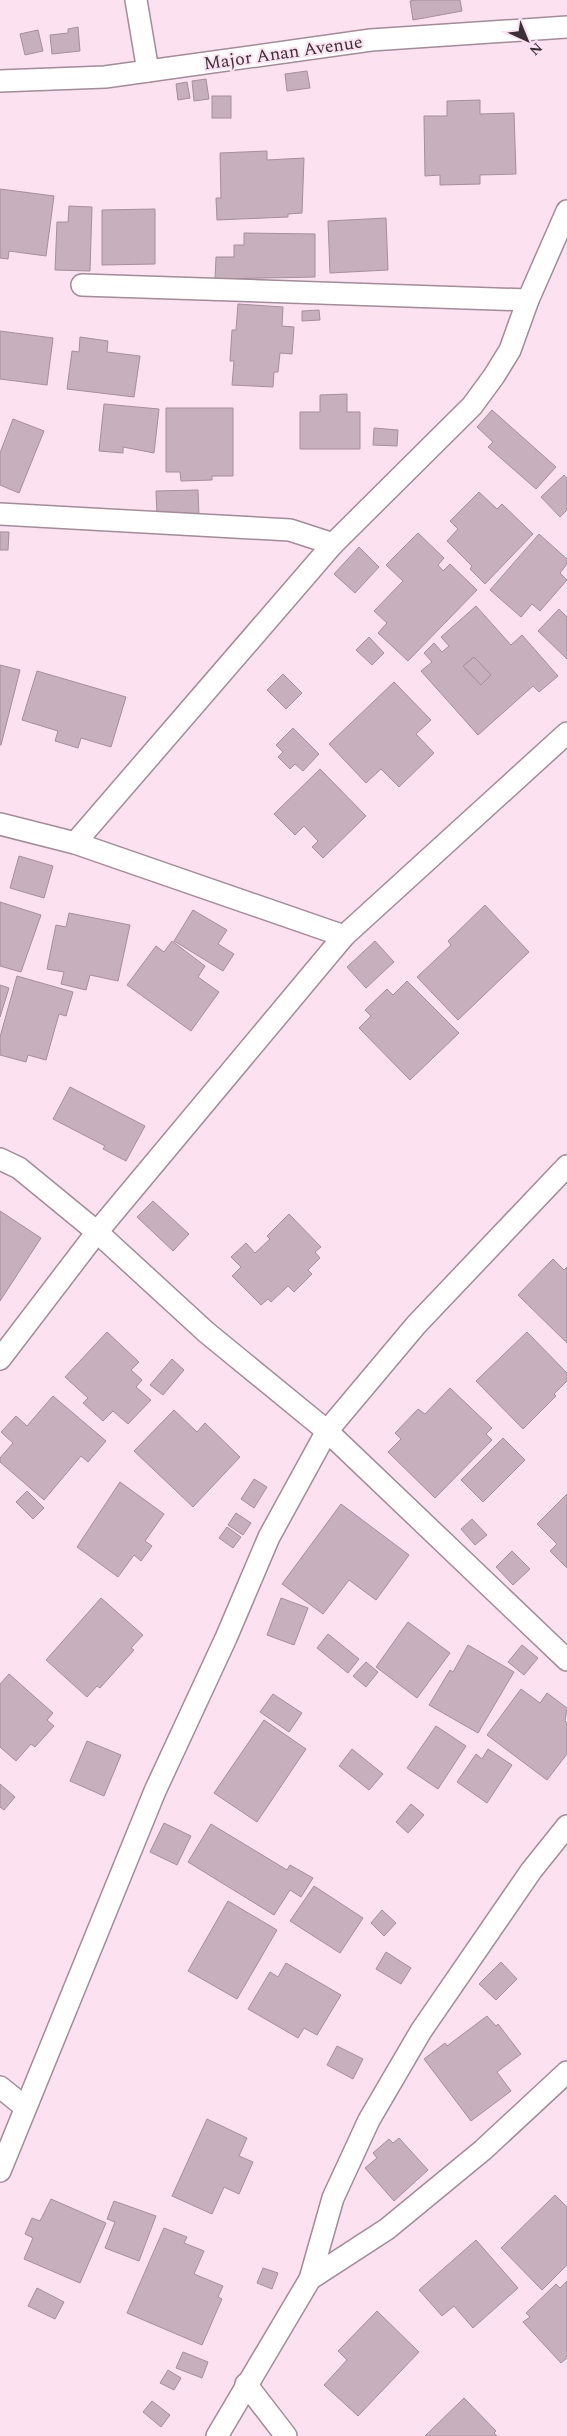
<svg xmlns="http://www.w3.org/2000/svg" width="567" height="2436" font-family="Spectral,serif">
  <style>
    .building { fill: #c8afbd; stroke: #a68e9b; fill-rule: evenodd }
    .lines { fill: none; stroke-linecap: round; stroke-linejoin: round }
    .street-casing { stroke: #a38b98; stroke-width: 24 }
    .street { stroke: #fff; stroke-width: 21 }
    .labels { text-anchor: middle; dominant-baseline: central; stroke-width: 4; stroke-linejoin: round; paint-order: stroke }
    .street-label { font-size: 18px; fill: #3b3036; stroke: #fce1f0 }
  </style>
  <rect width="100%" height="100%" fill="#fce1f0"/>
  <g class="building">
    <path d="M415,0H460L462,11L413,20L410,1Z"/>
    <path d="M78,27L80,51L52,54L50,35L68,33V29Z"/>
    <path d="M38,30L43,51L25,55L20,34Z"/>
    <path d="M307,71L310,88L287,91L285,74Z"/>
    <path d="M206,79L209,99L194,101L192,81Z"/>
    <path d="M187,82L190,98L178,100L176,84Z"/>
    <rect x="212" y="96" width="19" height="22"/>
    <path d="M480,100V114L514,113L516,174L480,175V184L440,185V175L425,176L424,116H447V101Z"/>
    <path d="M267,151V160L304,158L302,213L288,214V217L217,220L216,198H221L220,153Z"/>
    <path d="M0,189L54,196L46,256L9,251L8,259L0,258Z"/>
    <path d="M69,206L92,207L90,271L55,270L57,222H68Z"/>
    <path d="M155,209V264L102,265V210Z"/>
    <path d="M386,218L388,270L330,273L328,221Z"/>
    <path d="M244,233L315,234V277L215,279L216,257H234V245H244Z"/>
    <path d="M238,304L283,307L282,326L294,327L292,354L280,353L278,372H274L273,387L232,385L234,361H230L232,330H236Z"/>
    <path d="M319,310L320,320L302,321V311Z"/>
    <path d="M0,331L53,338L47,385L0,379Z"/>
    <path d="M80,337L108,341L107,352L140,356L134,397L67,389L72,351L79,352Z"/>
    <path d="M347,394V412H360V449H300V412H320V395Z"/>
    <path d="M104,404L159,409L154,453L123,447V453L99,451Z"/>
    <path d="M166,408H233V476H212V480L181,481L180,472H166Z"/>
    <path d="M492,410L556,467L536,489L488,447L493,442L477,427Z"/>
    <path d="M13,419L44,431L19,493L0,485V453Z"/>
    <path d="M374,428L398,430L397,446L373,445Z"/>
    <path d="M564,475L567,478V510L560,517L541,497Z"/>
    <path d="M198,490L199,516L157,517L156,491Z"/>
    <path d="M479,492L497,509L502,504L533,534L485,584L470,569L472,566L447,541L458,529L450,521Z"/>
    <path d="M0,532H9L8,550H0Z"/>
    <path d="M418,533L444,558L438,565L443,571L450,564L477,590L408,661L378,633L387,623L374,611L403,581L386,565Z"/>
    <path d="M539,534L567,559V564L560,573L567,580L540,611L532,604L521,617L490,590Z"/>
    <path d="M359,547L379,567L355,593L334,574Z"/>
    <path d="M476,606L511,645L522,635L558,676L539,692L533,686L478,735L421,671L432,662L424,653L434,643L442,652L449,646L441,637ZM474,657L491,675L481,685L463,666Z"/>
    <path d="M559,609L567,617V659L538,631Z"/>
    <path d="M369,637L384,653L372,665L356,650Z"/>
    <path d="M474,657L491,675L481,685L463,666Z"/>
    <path d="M0,665L20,670L1,745H0Z"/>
    <path d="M37,671L126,697L111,747L81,738L78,748L55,741L58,731L22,720Z"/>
    <path d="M283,674L302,693L286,709L267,690Z"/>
    <path d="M394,682L431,720L416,734L434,753L399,787L381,769L366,783L329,744Z"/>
    <path d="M293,728L319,754L303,771L295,764L290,769L278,757L283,752L276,745Z"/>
    <path d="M320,769L366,816L323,858L312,847L318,841L304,826L295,835L274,814Z"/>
    <path d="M19,856L53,866L44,898L10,888Z"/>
    <path d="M0,902L41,915L21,972L0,966Z"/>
    <path d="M485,905L529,952L458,1020L417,977L451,945L448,941Z"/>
    <path d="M193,910L227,930L218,944L234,954L223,971L174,941Z"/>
    <path d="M69,913L130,925L118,981L90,975L86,990L61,984L64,972L47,969L56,925L66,927Z"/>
    <path d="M172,941L205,966L198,977L219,992L191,1031L127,985L156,946L164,952Z"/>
    <path d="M375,941L394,962L366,988L347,967Z"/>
    <path d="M17,976L73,992L66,1016L59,1014L46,1060L28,1055L26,1062L0,1055V1037Z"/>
    <path d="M407,981L459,1033L410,1080L359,1028L371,1016L365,1010L387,989L393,995Z"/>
    <path d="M0,985L9,988L0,1017Z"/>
    <path d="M70,1087L145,1126L126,1161L103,1149L105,1146L53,1119Z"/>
    <path d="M153,1201L189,1234L173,1251L137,1217Z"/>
    <path d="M0,1211L41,1238L0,1301Z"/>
    <path d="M289,1214L321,1247L315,1252L320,1258L308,1270L312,1274L294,1292L288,1286L271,1302L268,1299L261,1305L232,1276L241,1267L231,1257L246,1243L255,1253L270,1239L267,1236Z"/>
    <path d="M553,1259L564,1270L567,1267V1343L518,1295Z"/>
    <path d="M107,1332L139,1362L131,1370L142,1380L136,1387L151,1400L128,1424L113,1411L103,1421L83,1403L88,1398L65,1377Z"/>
    <path d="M527,1332L567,1373V1381L554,1394L556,1396L523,1429L476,1381Z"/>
    <path d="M172,1359L184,1370L163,1395L150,1385Z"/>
    <path d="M450,1388L492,1428L486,1434L492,1440L435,1498L388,1452L401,1439L395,1433L418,1409L425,1414Z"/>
    <path d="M53,1396L106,1441L88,1462L81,1456L44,1500L0,1462V1458L13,1443L1,1432L16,1416L27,1426Z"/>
    <path d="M174,1410L197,1432L205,1423L240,1457L193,1507L134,1451Z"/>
    <path d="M503,1438L525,1460L483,1502L461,1480Z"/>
    <path d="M254,1479L267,1487L254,1508L241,1499Z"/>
    <path d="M120,1482L164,1514L145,1541L152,1546L141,1561L134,1555L118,1577L77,1547Z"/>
    <path d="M27,1491L44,1508L33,1519L16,1502Z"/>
    <path d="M567,1494V1568L550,1551L557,1544L537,1524Z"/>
    <path d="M341,1504L409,1555L376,1600L349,1580L323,1614L282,1584Z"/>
    <path d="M236,1513L251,1523L243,1535L228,1525Z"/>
    <path d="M472,1519L487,1535L475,1545L461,1529Z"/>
    <path d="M227,1527L241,1537L233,1548L219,1538Z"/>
    <path d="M512,1551L530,1569L513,1585L496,1567Z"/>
    <path d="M101,1598L143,1635L131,1648L134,1650L100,1688L97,1686L87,1697L46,1660Z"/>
    <path d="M281,1598L308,1608L294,1645L267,1635Z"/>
    <path d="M408,1622L450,1653L417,1698L376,1667Z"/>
    <path d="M328,1634L359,1659L348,1673L317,1648Z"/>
    <path d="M468,1645L514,1672L478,1733L429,1705L450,1670L453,1672Z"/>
    <path d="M522,1645L538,1658L524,1675L508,1662Z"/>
    <path d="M366,1662L378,1672L366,1687L353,1676Z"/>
    <path d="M9,1674L53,1713L47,1720L54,1726L35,1747L31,1744L16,1761L0,1747V1684Z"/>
    <path d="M521,1689L540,1703L547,1693L567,1708L565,1721L567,1723V1754L547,1780L487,1735Z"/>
    <path d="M273,1694L302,1713L289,1732L260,1712Z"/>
    <path d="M264,1720L306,1749L257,1822L214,1793Z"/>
    <path d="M436,1726L466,1746L438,1789L407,1768Z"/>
    <path d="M87,1741L121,1755L104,1796L70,1781Z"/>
    <path d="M352,1749L383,1774L369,1790L339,1766Z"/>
    <path d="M488,1749L512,1765L487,1803L457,1782L476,1754L482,1759Z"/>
    <path d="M0,1784L15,1797L4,1810L0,1807Z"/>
    <path d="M411,1804L424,1815L408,1833L396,1822Z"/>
    <path d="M164,1823L191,1836L177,1865L150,1852Z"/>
    <path d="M211,1824L287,1870L290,1865L313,1878L301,1897L290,1890L274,1915L188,1862Z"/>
    <path d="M314,1886L363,1918L340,1953L290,1921Z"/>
    <path d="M228,1901L277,1930L237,1999L188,1971Z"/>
    <path d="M382,1910L396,1923L384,1936L371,1923Z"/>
    <path d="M386,1952L411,1968L401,1984L376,1969Z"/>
    <path d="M501,1962L517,1979L496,2000L479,1984Z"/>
    <path d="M286,1963L341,1995L317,2035L304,2028L298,2038L248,2009L270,1972L278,1977Z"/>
    <path d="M487,2016L496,2026L498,2024L521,2054L497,2072L511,2091L471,2121L424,2059L445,2043L447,2046Z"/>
    <path d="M337,2046L363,2059L353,2079L327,2065Z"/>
    <path d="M207,2119L247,2138L239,2156L253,2162L239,2194L224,2187L212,2214L172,2196Z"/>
    <path d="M399,2138L428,2170L394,2201L365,2168L377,2158L373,2153L389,2139L393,2143Z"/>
    <path d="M555,2195L567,2207V2265L542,2290L501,2248Z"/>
    <path d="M51,2199L106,2223L80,2283L24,2259L33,2238L25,2234L32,2218L40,2221Z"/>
    <path d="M114,2201L156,2216L139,2261L105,2248L115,2222L107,2219Z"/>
    <path d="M164,2228L187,2237L184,2243L204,2251L194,2274L223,2286L218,2297L222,2299L202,2345L127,2313Z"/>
    <path d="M476,2240L518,2288L473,2328L454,2306L442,2316L419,2290Z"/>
    <path d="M263,2268L278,2273L272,2289L257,2283Z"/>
    <path d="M567,2281V2358L561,2363L523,2322L530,2317L526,2313L556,2284L560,2288Z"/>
    <path d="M37,2288L64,2302L55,2319L28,2306Z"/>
    <path d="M377,2311L419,2352L358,2416L324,2385L347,2360L338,2351Z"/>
    <path d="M183,2352L208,2362L202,2378L176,2368Z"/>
    <path d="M168,2370L181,2378L174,2390L160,2383Z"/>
    <path d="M464,2398L496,2431L494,2433L497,2436H425Z"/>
    <path d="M152,2401L170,2415L161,2427L143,2412Z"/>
  </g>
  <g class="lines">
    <g class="street-casing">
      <g id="street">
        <path d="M136,0L148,71"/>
        <path d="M0,81L105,77L371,40L567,27"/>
        <path d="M82,285L528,300"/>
        <path d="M0,514L290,530L333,544L472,406L494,376L510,350L528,300L567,211"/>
        <path d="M0,824L75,843L344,936"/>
        <path d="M75,843L333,544"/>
        <path d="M0,1159L19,1168L97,1232L206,1332L327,1431L567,1660"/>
        <path d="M0,1359L97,1232L344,936L567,733"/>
        <path d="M0,2087L25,2107"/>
        <path d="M0,2171L155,1791L226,1638L269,1537L327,1431L416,1325L567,1166"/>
        <path d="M310,2279L387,2229L483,2150L567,2072"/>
        <path d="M246,2384L286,2436"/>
        <path d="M217,2436L310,2279L333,2198L369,2120L421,2031L531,1871L567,1826"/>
      </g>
    </g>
    <use href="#street" class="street"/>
  </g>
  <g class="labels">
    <g class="street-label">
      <text transform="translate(283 53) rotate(-8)">Major Anan Avenue</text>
    </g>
  </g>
  <g transform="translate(527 40) rotate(136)" stroke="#fce1f0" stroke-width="4" paint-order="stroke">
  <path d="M0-4L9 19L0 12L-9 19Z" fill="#3b3036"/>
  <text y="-8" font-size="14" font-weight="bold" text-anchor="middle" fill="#3b3036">N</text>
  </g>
</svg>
